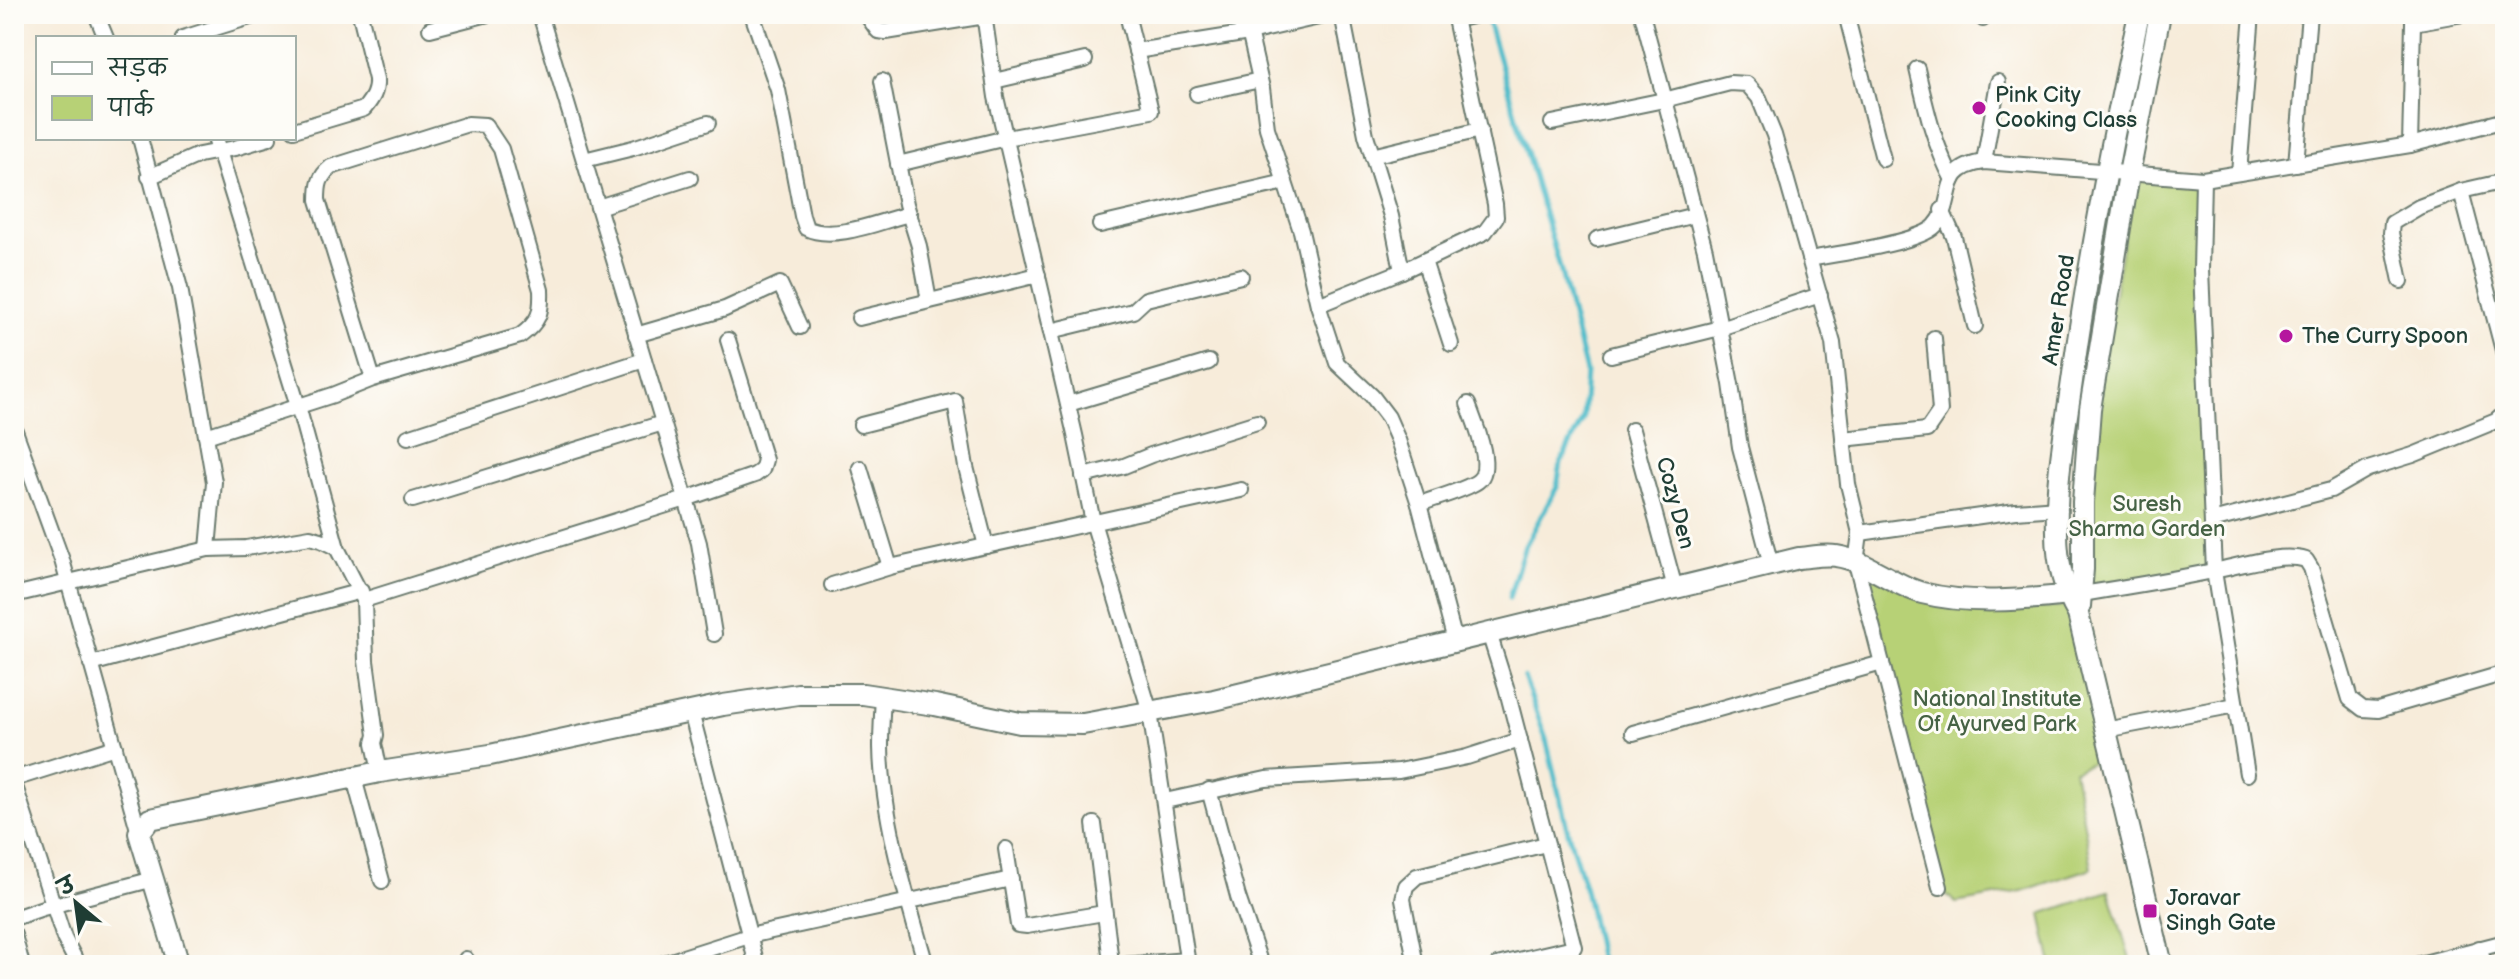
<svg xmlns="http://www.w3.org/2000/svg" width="2519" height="979" font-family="'Balsamiq Sans','Playpen Sans Deva',sans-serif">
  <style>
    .green { fill: #b7d176; stroke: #6b8755; stroke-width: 2 }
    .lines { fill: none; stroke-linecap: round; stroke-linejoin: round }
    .stream { stroke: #51bdcb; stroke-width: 5 }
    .street-casing { stroke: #6b7a6e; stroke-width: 18 }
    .secondary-casing { stroke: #6b7a6e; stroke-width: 24 }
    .street { stroke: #fff; stroke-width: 14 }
    .secondary { stroke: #fff; stroke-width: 20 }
    .poi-dot { fill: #b5179e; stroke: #fdfcf7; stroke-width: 3 }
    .labels { text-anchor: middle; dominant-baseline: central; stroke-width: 6; stroke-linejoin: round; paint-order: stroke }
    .poi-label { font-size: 22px; fill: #1f3d34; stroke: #fdfcf7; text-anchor: start }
    .street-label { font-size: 22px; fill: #1f3d34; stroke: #fdfcf7 }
    .park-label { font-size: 22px; fill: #456244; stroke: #fdfcf7 }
  </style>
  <rect width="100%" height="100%" fill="#fdfcf7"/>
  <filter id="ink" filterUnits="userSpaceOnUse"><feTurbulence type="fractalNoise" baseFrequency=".0125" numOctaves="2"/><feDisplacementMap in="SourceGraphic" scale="16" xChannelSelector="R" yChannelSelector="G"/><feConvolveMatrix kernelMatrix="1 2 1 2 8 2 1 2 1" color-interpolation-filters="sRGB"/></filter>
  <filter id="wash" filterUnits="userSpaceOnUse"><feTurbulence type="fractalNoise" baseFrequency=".006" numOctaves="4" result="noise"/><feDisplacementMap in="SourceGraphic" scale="32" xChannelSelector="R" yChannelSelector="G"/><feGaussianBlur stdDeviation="1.8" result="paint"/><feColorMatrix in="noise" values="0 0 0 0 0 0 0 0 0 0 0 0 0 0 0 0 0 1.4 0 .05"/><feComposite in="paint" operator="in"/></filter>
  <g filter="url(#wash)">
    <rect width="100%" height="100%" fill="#f7ecda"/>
    <g class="green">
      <path d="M2133,178L2196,183L2209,567L2093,586L2086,583L2095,411Z"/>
      <path d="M1865,574L1978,607L2032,609L2069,606L2105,757L2074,770L2092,868L2022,891L1956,903L1944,892Z"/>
      <path d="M2109,891L2132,965H2052L2041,914Z"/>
    </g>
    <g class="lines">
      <g class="stream">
        <path d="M1486,14L1559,264L1586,372L1583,419L1561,462L1557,487L1524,548L1509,598"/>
        <path d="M1524,677L1546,739L1568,832L1585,889L1601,965"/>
      </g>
    </g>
  </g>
  <g filter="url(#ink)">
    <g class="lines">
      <g class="street-casing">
        <g id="street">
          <path d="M96,14L106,38"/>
          <path d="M752,14L778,90L802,216L806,228C833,242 881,221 909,214"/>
          <path d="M866,14L878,31L886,32L985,16"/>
          <path d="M984,14L996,97L1075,435L1093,522L1150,712L1188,965"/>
          <path d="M1245,14L1262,88L1267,128L1301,231L1318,305L1402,271"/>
          <path d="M1342,14L1366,135L1391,216L1402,271L1485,232L1496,217L1495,204L1454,14"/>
          <path d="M1642,14L1705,250L1731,384L1740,447L1771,565"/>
          <path d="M1846,14L1883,159"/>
          <path d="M1981,14L1983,19"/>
          <path d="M2413,14V23L2463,14"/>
          <path d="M1455,20L1481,14"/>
          <path d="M430,29L488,14"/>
          <path d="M183,38L260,14"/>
          <path d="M1136,51L1249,33L1332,14"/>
          <path d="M1917,69C1926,108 1934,145 1953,180"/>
          <path d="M882,81L906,204L919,246L929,301"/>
          <path d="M994,81L1085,60"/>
          <path d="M1197,94L1260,80"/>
          <path d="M1552,123L1664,100L1730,83L1747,84L1759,98L1774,135L1833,343L1848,484L1860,533L1856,563L1940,887"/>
          <path d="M294,130L364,109C372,99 377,92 376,79L360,14"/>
          <path d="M140,138L180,288L206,436L214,482L208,549"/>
          <path d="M215,138L298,406L337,548"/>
          <path d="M2410,145L2505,120"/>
          <path d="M1372,156L1480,130"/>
          <path d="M584,160L633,148L708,123"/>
          <path d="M1984,162L1998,82"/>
          <path d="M898,164L1006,138L1151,111L1127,14"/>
          <path d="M2296,164L2309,14"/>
          <path d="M2239,173L2252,14"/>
          <path d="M149,177L199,155L235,148L269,138"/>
          <path d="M2203,179L2201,270L2214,571L2247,774"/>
          <path d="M2505,181L2461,191L2505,358"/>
          <path d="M598,207L690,178"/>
          <path d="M1942,210L1954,237L1975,326"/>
          <path d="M1100,225L1285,182"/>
          <path d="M1597,239L1695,215"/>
          <path d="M1809,259C1836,254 1919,243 1935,226C1958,201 1936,169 1984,162L2203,179L2410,145L2413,23"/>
          <path d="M1424,261L1451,344"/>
          <path d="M2401,281L2391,233L2392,223L2419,207L2461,191"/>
          <path d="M1318,305L1337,363L1372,396L1388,417L1398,440L1419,504L1455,641"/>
          <path d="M859,318L1038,275"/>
          <path d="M1051,331L1133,311L1146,299L1241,276"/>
          <path d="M636,335L725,309L780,284L800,327"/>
          <path d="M1611,355L1720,328L1820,295"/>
          <path d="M1068,404L1209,362"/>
          <path d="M861,425L955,401L966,467L986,546"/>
          <path d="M14,428L62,560L139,833"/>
          <path d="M1632,430L1675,588"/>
          <path d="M206,436L333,395L373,379L318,200C318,185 319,177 331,167L468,124L485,125L501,149L541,290C542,313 539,322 520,336L373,379"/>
          <path d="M408,437C487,412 565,385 644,360"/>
          <path d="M1843,439L1927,430L1940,411L1934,338"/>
          <path d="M860,468L890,567"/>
          <path d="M1083,476L1124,466L1151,455L1257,422"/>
          <path d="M413,500L663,423"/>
          <path d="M1419,504C1433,499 1468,489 1478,481C1495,468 1474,421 1468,404"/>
          <path d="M2212,521L2331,490L2368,469L2413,455L2496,421L2505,413"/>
          <path d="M1860,533L2016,511L2058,508"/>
          <path d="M832,585L890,567L1241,490"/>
          <path d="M2082,594C2126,587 2170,580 2213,571C2240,566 2280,552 2306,560L2311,568L2350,699L2363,709L2378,710L2505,673"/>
          <path d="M14,595L208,549L246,548L310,537L321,540L337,548L364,600L366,661L376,735L374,743L380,772"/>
          <path d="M364,600L686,499L540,14"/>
          <path d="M1489,633L1506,687L1574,947L1497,965"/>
          <path d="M714,634L699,543L686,499L755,475L762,470L765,460L728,340"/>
          <path d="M91,664L361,591"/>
          <path d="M883,697C882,714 881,730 881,747C882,816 907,898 926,965"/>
          <path d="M691,712L757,965"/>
          <path d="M2105,730L2236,705"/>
          <path d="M1633,733L1882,663"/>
          <path d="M354,778L382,881"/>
          <path d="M14,779L115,747"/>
          <path d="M14,783L64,938L78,965"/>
          <path d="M1209,790L1238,897L1261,965"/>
          <path d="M1165,801L1266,779L1399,771L1467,757L1520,740"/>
          <path d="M1094,824L1111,962L1114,965"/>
          <path d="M1006,849L1018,925L1027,926L1104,913"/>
          <path d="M14,918L43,908L154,879"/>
          <path d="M14,935L22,965"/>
          <path d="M2479,948L2485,965"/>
          <path d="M466,959L469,965"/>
          <path d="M658,965L749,936L1011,879"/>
          <path d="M1123,965L1187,960"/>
          <path d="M1416,965L1403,899L1406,886L1417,876L1546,844"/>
          <path d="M2416,965L2505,942"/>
        </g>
      </g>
      <g class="secondary-casing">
        <g id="secondary">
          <path d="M2139,14C2113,134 2090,253 2073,374C2066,426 2055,480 2057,532C2057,561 2063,589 2078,614L2162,965"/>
          <path d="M2080,606L2083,569V502L2090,409L2129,174L2160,14"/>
          <path d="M179,965L139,833L150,819L380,772L490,755L723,705L798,694H863L935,705L1020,723L1083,724L1214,700L1799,558C1811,557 1825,554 1836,556C1866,560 1893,585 1922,593C1973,606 2030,599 2082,594"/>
        </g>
      </g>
      <use href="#street" class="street"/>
      <use href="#secondary" class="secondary"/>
    </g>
  </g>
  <g class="poi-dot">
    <circle cx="1979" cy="108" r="8"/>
    <circle cx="2286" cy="336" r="8"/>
    <rect x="2142" y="903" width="16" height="16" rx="4"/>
  </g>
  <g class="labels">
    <g class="poi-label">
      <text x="1995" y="95">Pink City<tspan x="1995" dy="25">Cooking Class</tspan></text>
      <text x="2302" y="336">The Curry Spoon</text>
      <text x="2166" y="898">Joravar<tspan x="2166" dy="25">Singh Gate</tspan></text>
    </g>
    <g class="street-label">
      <text transform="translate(2059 310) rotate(-81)">Amer Road</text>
      <text transform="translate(1675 503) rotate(75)">Cozy Den</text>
    </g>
    <g class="park-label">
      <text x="2147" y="504">Suresh<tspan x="2147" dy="25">Sharma Garden</tspan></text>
      <text x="1997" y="699">National Institute<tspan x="1997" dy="25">Of Ayurved Park</tspan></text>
    </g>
  </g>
  <rect width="2519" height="979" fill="none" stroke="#fdfcf7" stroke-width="48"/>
  <rect x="36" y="36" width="260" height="104" fill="#fdfcf7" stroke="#a4b0a9" stroke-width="2"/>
  <rect x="52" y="62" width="40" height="12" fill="#ffffff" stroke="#a4b0a9" stroke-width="2"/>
  <text x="108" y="76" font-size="24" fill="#1f3d34">सड़क</text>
  <rect x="52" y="96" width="40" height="24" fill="#b7d176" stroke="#a4b0a9" stroke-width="2"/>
  <text x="108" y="116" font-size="24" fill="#1f3d34">पार्क</text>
  <g transform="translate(76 903) rotate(331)" stroke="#fdfcf7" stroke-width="6" paint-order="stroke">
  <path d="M0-6L14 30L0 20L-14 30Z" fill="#1f3d34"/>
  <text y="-12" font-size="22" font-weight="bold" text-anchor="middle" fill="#1f3d34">उ</text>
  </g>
</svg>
